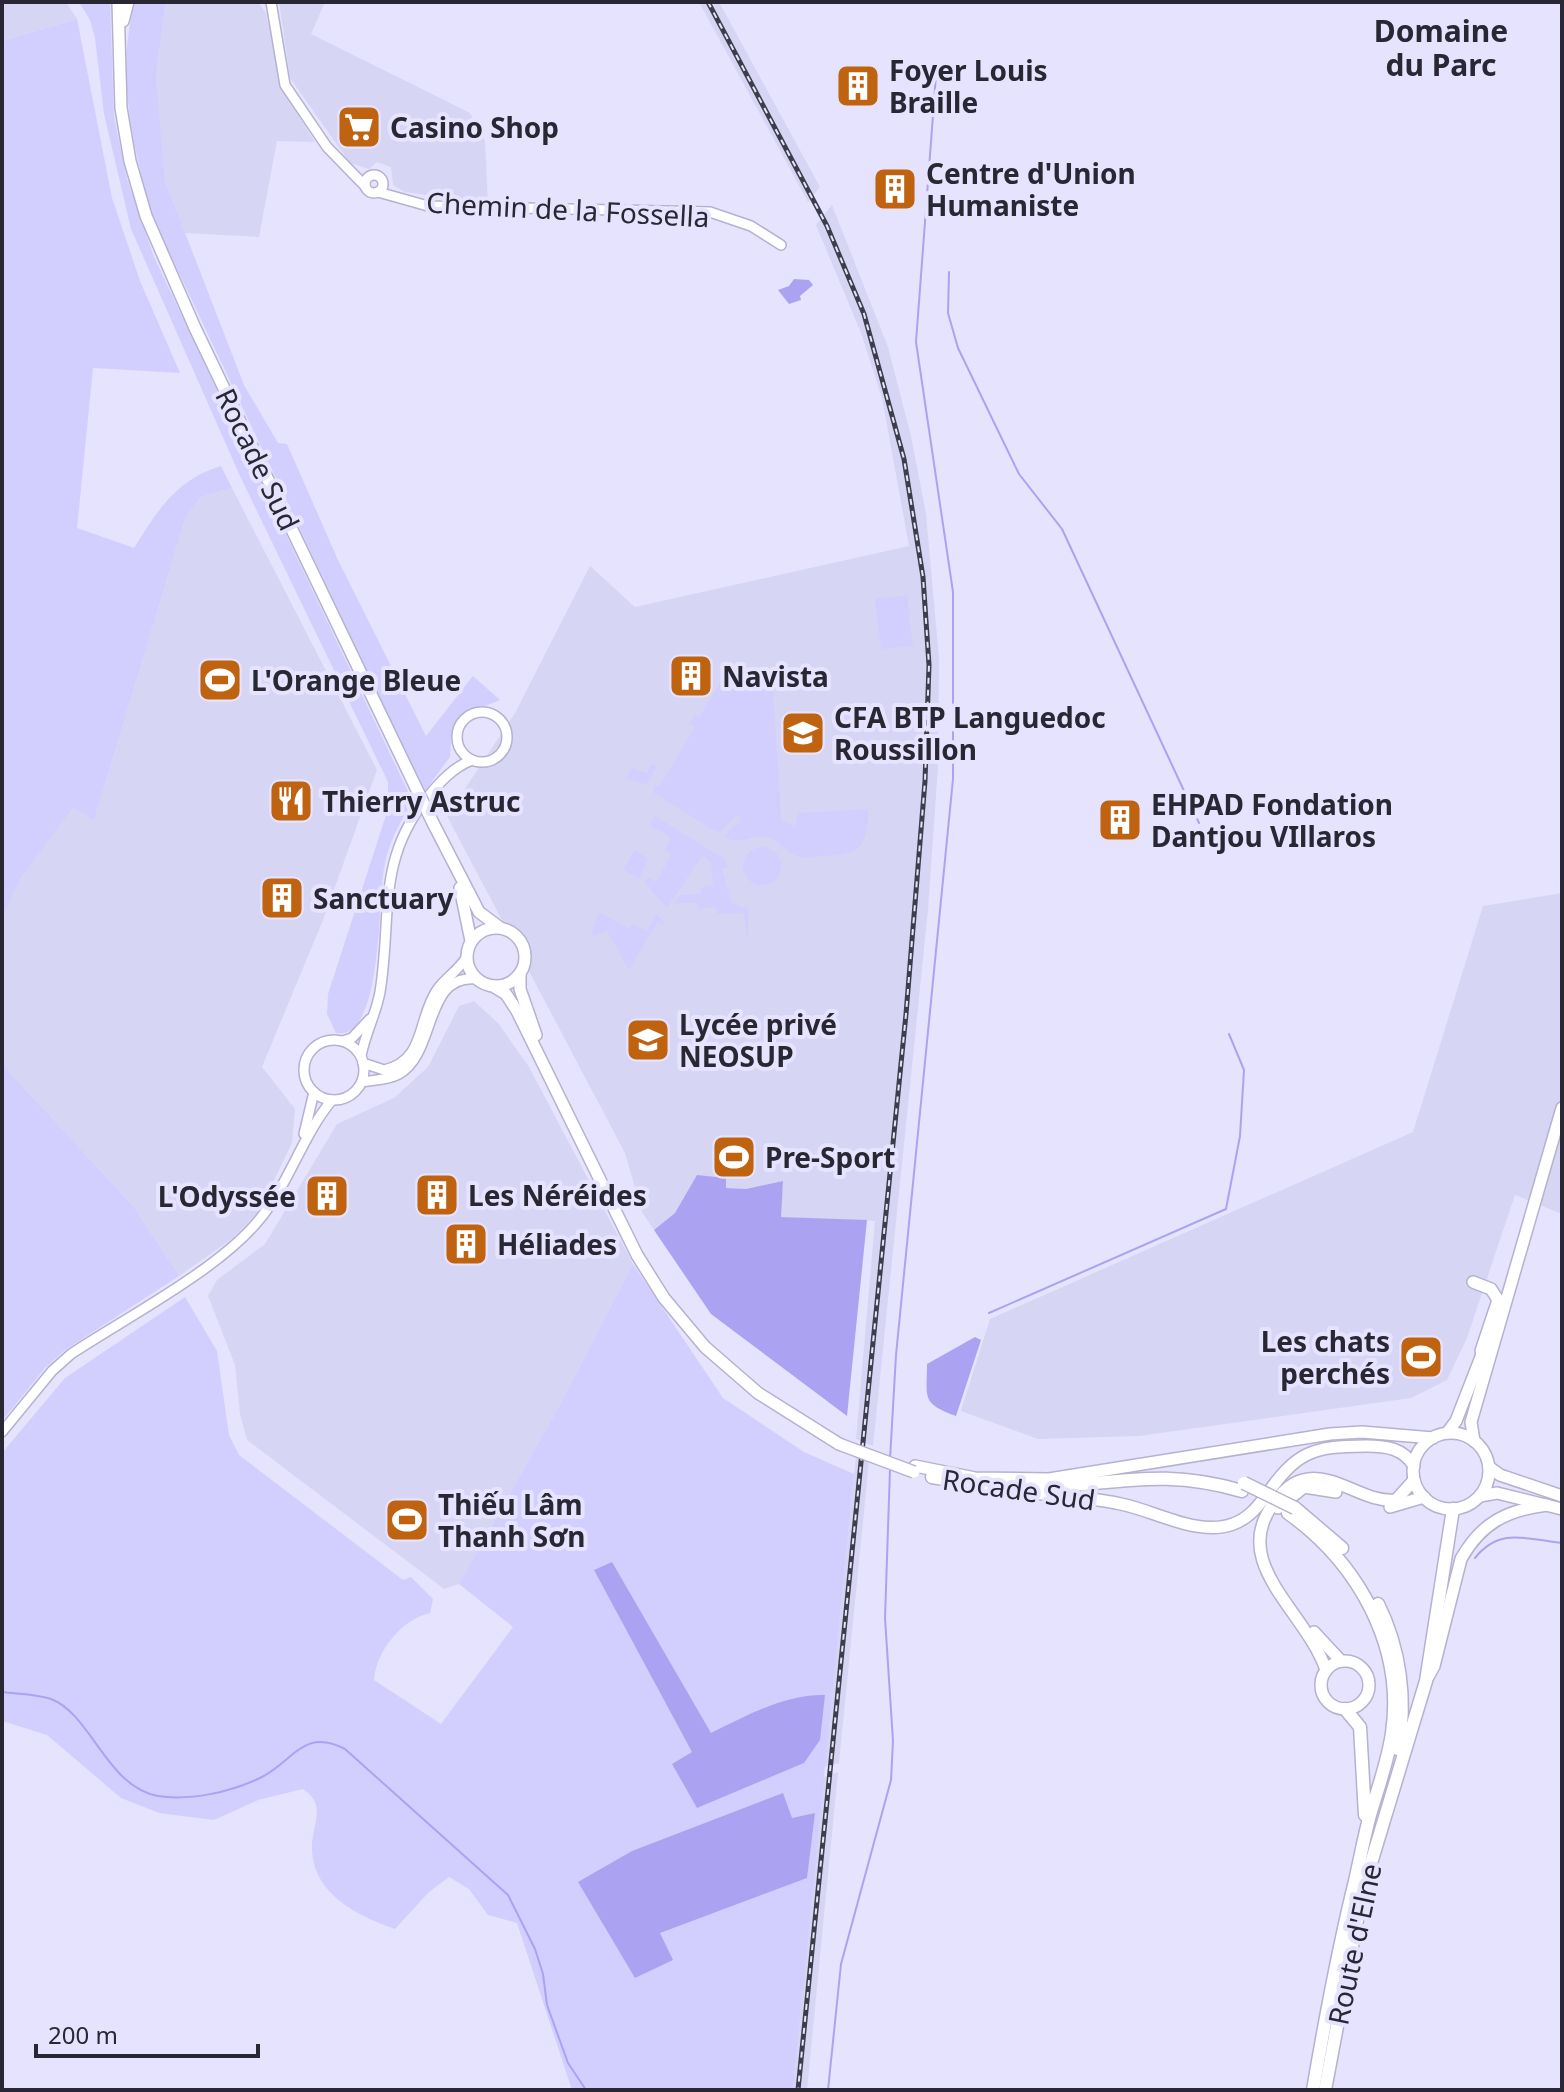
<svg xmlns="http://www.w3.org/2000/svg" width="1564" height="2092" font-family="'Noto Sans',sans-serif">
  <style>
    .built { fill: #d7d5f4 }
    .green { fill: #d2cfff }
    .water { fill: #aba3f2 }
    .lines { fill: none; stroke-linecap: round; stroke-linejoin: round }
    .stream { stroke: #aba3f2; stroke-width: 2 }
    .minor-casing { stroke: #b4b2d0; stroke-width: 12 }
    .major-casing { stroke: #b4b2d0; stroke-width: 14 }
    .highway-casing { stroke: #b4b2d0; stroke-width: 15 }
    .minor { stroke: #fff; stroke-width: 9 }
    .major { stroke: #fff; stroke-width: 11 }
    .highway { stroke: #fff; stroke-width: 12 }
    .rail-casing { stroke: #3e3d4b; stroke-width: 5 }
    .rail { stroke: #e5e3fd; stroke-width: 2; stroke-dasharray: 6; stroke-linecap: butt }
    .major-bridge-casing { stroke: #b4b2d0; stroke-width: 14; stroke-linecap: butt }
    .highway-bridge-casing { stroke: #b4b2d0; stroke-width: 15; stroke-linecap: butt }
    .major-bridge { stroke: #fff; stroke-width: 11 }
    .highway-bridge { stroke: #fff; stroke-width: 12 }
    .labels { text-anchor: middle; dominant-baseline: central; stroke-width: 8; stroke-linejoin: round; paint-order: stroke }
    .poi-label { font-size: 28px; font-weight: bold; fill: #282733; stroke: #e5e3fd; text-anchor: start }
    .street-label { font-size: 28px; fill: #282733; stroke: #e5e3fd }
    .neighbourhood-label { font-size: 30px; font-weight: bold; fill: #282733; stroke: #e5e3fd }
  </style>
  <rect width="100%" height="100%" fill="#e5e3fd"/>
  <g class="built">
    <path d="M2,2H66L77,19L2,41Z"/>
    <path d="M166,2H258L266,13L284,93L315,142L277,141L259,237L185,233L165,181L157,97L156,76Z"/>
    <path d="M279,2H325L311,34L470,113L485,141L488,204L405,192L393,185L391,167L377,162L369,169L350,163L290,78Z"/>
    <path d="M699,2H719L820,187L808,202Z"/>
    <path d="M832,205L888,347L911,436L926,514L939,658L938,767L928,910L873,1446L856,1439L875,1221L780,1217L783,1181L746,1189L725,1188L675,1213L654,1230L642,1212L625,1153L447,816L515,713L590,566L635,607L909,546L882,398L861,333L816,225Z"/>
    <path d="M232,488L377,770L323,920L262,1067L295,1109L292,1143L259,1211L233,1238L179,1276L134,1207L2,1064V918L22,876L73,806L94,821L186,516L201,497Z"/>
    <path d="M1562,893V1214L1515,1195L1467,1338L1447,1380L1411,1398L1139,1436L1038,1439L961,1411L990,1319L1413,1132L1483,906Z"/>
    <path d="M474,1001L498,1023L529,1067L633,1264L557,1410L459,1584L444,1589L247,1440L240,1414L235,1365L208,1296L217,1280L265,1244L337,1124L394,1098L428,1067L459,1006Z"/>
    <path d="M856,1456L869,1461L839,1763L824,1767Z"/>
    <path d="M838,1772L807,2090H793L823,1777Z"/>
  </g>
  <g class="green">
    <path d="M79,2H110L114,117L127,179L154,257L413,802C399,823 388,844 384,869C378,899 383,1042 336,1033L327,1014L328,994L388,809V782L240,476L131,229L104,114L95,38L90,20Z"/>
    <path d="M135,2H166L156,76L165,181L244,385L278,443L287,444L338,560L426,736L473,676L500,700L463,715L456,721L452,729L450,757L424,792L154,220C133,149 115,74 135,2Z"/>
    <path d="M77,19L112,198L140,281L180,373L93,368L77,528L134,548C157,511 177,479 221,466L232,488L201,497L186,516L94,821L73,807L22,876L2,918V41Z"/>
    <path d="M907,595L913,646L881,649L875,599Z"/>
    <path d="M772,670L781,819L795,826L798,813L868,809C868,848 860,855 821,856C814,857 804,859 797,856C785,852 780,840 766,837C751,834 741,846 725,837L730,828L741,822L738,815L718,833L654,793V785L659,787L695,727L690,723L695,715L699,717L727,672Z"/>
    <path d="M652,764L657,767L646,785L626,778L632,768L647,773Z"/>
    <path d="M655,816L725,859L728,868H722L731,903L748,909V942L744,913L717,914L716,907L698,909L697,903H675L680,895L701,894L702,887L713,885L711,862L702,856L667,908L645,883L648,877L656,882L672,854L665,850L671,838L650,825Z"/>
    <circle cx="762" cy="866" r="19"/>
    <path d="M635,850L648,858L640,879L623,870Z"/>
    <path d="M599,912L629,929L632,924L647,931L657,914L666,925L657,922L629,970L607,931L591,937Z"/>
    <path d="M2,1064L134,1207L179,1276L65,1350L45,1368L2,1421Z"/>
    <path d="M633,1264L723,1398L804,1452L854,1474L793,2090H572L517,1923L488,1915L469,1889L449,1877L429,1892L395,1929C358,1916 315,1895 312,1852C310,1826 329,1806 303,1789L258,1800L214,1820L159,1813L121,1798L47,1735L2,1721V1453L65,1378L185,1297L217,1351L229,1435L239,1455L403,1580L411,1577L433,1599L430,1613C402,1619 376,1651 374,1680L441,1724L513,1627L459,1584L557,1410Z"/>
  </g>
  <g class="water">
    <path d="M794,279L809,280L813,285L800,296L801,300L789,304L778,290L789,286Z"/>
    <path d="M697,1175L726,1178V1188L746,1189L783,1181L781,1217L867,1220L847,1416L711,1314L654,1230L675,1213Z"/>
    <path d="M975,1337L981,1340L956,1416C921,1403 927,1398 927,1364Z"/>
    <path d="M612,1562L711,1733C746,1716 785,1694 825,1695L820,1740L804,1763L697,1808L672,1764L692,1752L594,1570Z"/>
    <path d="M783,1793L792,1818L815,1813L807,1878L660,1933L673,1960L635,1978L578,1882L632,1851Z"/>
  </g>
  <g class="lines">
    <g class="stream">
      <path d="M949,272L948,313L958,348L1019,474L1062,529L1199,823"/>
      <path d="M989,1313L1226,1209L1240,1136L1244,1070L1229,1034"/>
      <path d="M890,1459L896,1355L953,779V592L916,342L936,75"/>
      <path d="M1475,1558C1500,1527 1526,1539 1562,1543"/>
      <path d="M2,1692C17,1694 37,1694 51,1699C91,1714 107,1787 158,1796C191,1801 230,1792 260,1778C293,1762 303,1727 345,1749L508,1895L535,1949L543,1974L547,2005L568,2063L586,2090"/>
      <path d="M828,2090L841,1964L891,1780L893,1741L885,1618L890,1469"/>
    </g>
    <g class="minor-casing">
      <g id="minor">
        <path d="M271,2L285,85L327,147L365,186"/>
        <circle cx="374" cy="184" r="9"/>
        <path d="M378,192L428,206L710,212L751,226L781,245"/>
        <circle cx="482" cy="737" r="25"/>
        <circle cx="334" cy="1070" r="30"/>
        <path d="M343,1041L352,1038L370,1019"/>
        <path d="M361,1056C365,1034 376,1014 380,992C392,919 376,862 426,799C439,783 453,767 472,760"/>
        <path d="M363,1063L384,1070C426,1061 417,1019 437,990C445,978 458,971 466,958"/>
        <path d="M362,1082C373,1080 388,1080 399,1074C437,1053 423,973 477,979"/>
        <path d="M304,1134L314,1092"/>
        <path d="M2,1432L52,1371L71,1354C127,1317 218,1270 259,1220C289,1184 302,1136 332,1100"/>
      </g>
    </g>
    <g class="major-casing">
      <g id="major">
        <path d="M118,2L121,108L130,161L146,216L195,328L419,794"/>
        <path d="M123,21L128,2"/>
        <path d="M433,823L479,912L499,927"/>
        <path d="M460,888L471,941"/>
        <circle cx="496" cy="957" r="29"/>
        <path d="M520,974V989L536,1035"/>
        <path d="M493,986L506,994L517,1011L637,1255L664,1298L705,1347L758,1393L839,1444"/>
        <path d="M1473,1282L1491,1289L1498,1300L1481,1351"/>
        <path d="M1447,1433L1456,1421L1486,1344"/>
        <circle cx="1451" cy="1471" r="38"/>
        <path d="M1474,1441L1471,1422L1562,1108"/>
        <path d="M915,1466L975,1478L1049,1479L1330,1434L1362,1432L1433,1438"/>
        <path d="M1489,1467L1500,1475L1562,1496"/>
        <path d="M1018,1492C1052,1495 1088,1497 1121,1504C1156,1511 1198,1537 1233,1524C1247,1519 1256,1509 1265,1497C1296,1452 1312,1446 1366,1446C1386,1446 1403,1448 1414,1466"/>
        <path d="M1480,1496L1497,1493L1562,1509"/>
        <path d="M1390,1507L1424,1497"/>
        <path d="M1278,1508L1304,1487L1336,1492"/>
        <path d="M1314,1632L1341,1661"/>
        <circle cx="1345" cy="1685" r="24"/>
        <path d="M1326,1670C1306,1611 1228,1563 1274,1503C1283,1491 1292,1481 1308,1479C1338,1475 1365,1503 1396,1500L1414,1480"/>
        <path d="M1428,1677L1434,1666L1461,1559C1481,1523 1507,1510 1547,1505"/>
      </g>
    </g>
    <g class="highway-casing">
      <g id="highway">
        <path d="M932,1477C967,1483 1001,1488 1036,1487C1115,1485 1160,1467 1242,1491"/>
        <path d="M1295,1508L1342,1548"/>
        <path d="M1288,1513C1357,1562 1405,1645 1392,1733C1388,1761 1378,1788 1370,1815C1364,1837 1360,1859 1355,1881C1338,1950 1325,2020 1313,2090"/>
        <path d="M1378,1604C1400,1648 1407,1700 1398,1749"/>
        <path d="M1345,1709L1360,1727L1365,1815"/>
        <path d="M1325,2090L1362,1893L1426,1681L1453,1509"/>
      </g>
    </g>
    <use href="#minor" class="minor"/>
    <use href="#major" class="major"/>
    <use href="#highway" class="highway"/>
    <g class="rail-casing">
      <path id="rail" d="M708,2L827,226L864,314L904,459L923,577L929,665L925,781L906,1014L798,2090"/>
    </g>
    <use href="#rail" class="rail"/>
    <g class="major-bridge-casing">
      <g id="major-bridge">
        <path d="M419,794L433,823"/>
        <path d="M839,1444L914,1472"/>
      </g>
    </g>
    <g class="highway-bridge-casing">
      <path id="highway-bridge" d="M1244,1483L1295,1508"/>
    </g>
    <use href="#major-bridge" class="major-bridge"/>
    <use href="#highway-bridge" class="highway-bridge"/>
  </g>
  <defs>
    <g id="building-square" transform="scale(2.3)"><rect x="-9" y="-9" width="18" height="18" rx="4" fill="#bf6310" stroke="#e5e3fd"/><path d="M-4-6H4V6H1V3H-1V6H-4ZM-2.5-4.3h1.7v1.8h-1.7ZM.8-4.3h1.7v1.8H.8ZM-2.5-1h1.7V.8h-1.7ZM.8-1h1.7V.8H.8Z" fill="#fff"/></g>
    <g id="supermarket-square" transform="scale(2.3)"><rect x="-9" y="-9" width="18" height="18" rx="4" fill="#bf6310" stroke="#e5e3fd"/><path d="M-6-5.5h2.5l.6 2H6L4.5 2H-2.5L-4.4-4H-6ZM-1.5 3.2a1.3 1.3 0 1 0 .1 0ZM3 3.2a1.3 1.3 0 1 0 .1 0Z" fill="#fff"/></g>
    <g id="stadium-square" transform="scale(2.3)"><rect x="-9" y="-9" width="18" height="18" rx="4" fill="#bf6310" stroke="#e5e3fd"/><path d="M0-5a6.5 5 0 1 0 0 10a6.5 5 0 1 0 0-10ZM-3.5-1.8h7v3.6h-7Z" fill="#fff"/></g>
    <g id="university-square" transform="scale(2.3)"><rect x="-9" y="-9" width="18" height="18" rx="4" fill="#bf6310" stroke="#e5e3fd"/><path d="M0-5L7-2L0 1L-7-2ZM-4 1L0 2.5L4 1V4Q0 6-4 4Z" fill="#fff"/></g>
    <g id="restaurant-square" transform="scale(2.3)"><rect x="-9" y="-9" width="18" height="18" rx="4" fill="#bf6310" stroke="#e5e3fd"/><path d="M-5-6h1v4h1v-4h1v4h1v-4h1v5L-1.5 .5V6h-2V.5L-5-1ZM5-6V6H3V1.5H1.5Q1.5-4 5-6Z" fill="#fff"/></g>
    <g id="school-square" transform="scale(2.3)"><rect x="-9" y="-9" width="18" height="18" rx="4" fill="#bf6310" stroke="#e5e3fd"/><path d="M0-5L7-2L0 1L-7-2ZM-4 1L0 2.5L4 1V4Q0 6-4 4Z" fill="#fff"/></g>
  </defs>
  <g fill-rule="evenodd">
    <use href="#building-square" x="858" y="86"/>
    <use href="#supermarket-square" x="359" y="127"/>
    <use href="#building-square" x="895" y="189"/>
    <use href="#building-square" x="691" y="676"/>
    <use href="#stadium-square" x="220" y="680"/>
    <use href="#university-square" x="803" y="733"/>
    <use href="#restaurant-square" x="291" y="801"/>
    <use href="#building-square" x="1120" y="820"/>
    <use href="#building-square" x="282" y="898"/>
    <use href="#school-square" x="648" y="1040"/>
    <use href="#stadium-square" x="734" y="1157"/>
    <use href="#building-square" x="437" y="1195"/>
    <use href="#building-square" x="327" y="1196"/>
    <use href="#building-square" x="466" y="1244"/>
    <use href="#stadium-square" x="1421" y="1357"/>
    <use href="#stadium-square" x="407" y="1520"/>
  </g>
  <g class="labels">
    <g class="poi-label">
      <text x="889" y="70">Foyer Louis<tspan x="889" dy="32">Braille</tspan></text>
      <text x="390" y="127">Casino Shop</text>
      <text x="926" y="173">Centre d'Union<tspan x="926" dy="32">Humaniste</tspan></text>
      <text x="722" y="676">Navista</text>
      <text x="251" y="680">L'Orange Bleue</text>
      <text x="834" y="717">CFA BTP Languedoc<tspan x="834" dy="32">Roussillon</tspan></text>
      <text x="322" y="801">Thierry Astruc</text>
      <text x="1151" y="804">EHPAD Fondation<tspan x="1151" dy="32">Dantjou VIllaros</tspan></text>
      <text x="313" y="898">Sanctuary</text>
      <text x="679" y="1024">Lycée privé<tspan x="679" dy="32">NEOSUP</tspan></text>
      <text x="765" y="1157">Pre-Sport</text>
      <text x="468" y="1195">Les Néréides</text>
      <text x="296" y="1196" text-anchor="end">L'Odyssée</text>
      <text x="497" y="1244">Héliades</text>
      <text x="1390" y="1341" text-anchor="end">Les chats<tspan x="1390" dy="32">perchés</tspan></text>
      <text x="438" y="1504">Thiếu Lâm<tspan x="438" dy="32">Thanh Sơn</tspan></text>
    </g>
    <g class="street-label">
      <text transform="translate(568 209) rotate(3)">Chemin de la Fossella</text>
      <text transform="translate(258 459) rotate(64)">Rocade Sud</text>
      <text transform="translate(1019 1489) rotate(8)">Rocade Sud</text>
      <text transform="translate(1354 1944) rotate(-78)">Route d'Elne</text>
    </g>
    <g class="neighbourhood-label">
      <text x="1441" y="30">Domaine<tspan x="1441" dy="34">du Parc</tspan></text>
    </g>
  </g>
  <rect width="1564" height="2092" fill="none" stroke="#282733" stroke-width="8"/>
  <path d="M36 2044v12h222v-12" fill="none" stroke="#282733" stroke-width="4"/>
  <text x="48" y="2044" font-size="24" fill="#282733" stroke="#e5e3fd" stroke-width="6" paint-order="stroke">200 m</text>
</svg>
